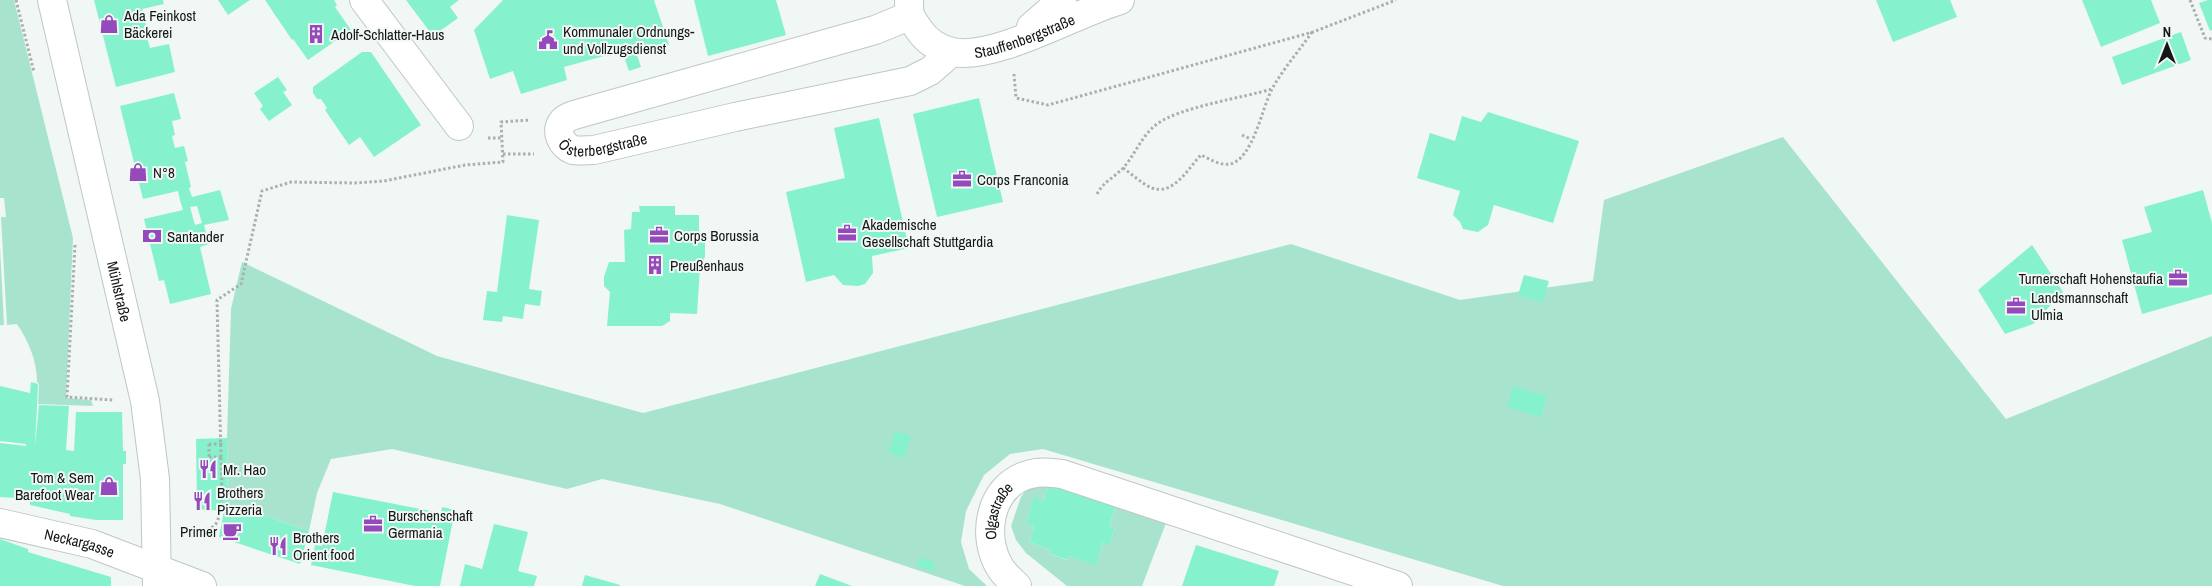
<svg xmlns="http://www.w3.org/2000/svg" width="2212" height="586" font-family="'Archivo Narrow',sans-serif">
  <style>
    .green { fill: #a8e4cd }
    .building { fill: #86f2cd; fill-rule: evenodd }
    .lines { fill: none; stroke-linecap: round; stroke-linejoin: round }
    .minor-casing { stroke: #bfc7c4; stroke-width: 30 }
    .path { stroke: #aab0ad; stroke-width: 3; stroke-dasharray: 2.5 2.5; stroke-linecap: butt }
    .minor { stroke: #fff; stroke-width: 28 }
    .labels { text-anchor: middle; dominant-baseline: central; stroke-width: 4; stroke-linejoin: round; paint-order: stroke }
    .poi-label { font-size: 15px; fill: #141716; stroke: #f0f7f4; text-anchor: start }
    .street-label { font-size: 15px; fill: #141716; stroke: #f0f7f4 }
  </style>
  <rect width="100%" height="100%" fill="#f0f7f4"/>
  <g class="green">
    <path d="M0,0H14L73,238L66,398L91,400L93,406L38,404L39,384L37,382C37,361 29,342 17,324L7,325L1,217H6L4,198H0Z"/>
    <path d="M1783,137L2006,419L2212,336V586H1503L1043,449L1010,454L984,475L966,511L961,542L969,569L987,586H965L720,504L602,479L567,489L392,449L331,459L317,493L309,531L228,503L227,438L231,309L242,262L437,356L643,413L1291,244L1460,300L1593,281L1604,200Z"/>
    <path d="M0,247L4,325H0Z"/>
    <path d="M1049,484L1043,501L1034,498L1026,524L1034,527L1029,542L1051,550L1050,554L1067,560L1069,556L1096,564L1103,542L1109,544L1115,528L1109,526L1116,506L1166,523L1142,586H1067L1026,553L1016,540L1011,526L1021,497L1028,487Z"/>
  </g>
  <g class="building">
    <path d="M94,0H163L164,4L142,9L146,25L144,26L150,48L169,44L175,72L116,87Z"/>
    <path d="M218,0H250L228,15Z"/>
    <path d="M265,0H334L337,5L335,7L351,30L308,60L293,39L292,40Z"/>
    <path d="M406,0H459L450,7L458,18L433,36Z"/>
    <path d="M503,0H654L669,45L637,55L641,67L629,71L622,51L564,67L567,80L521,94L513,71L490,79L474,30Z"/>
    <path d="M694,0H776L786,35L708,56Z"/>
    <path d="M1876,0H1950L1957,17L1893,42Z"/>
    <path d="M2082,0H2151L2160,23L2101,47Z"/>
    <path d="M2208,0H2212V30L2210,31L2199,3Z"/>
    <path d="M2181,32L2191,60L2122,85L2112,57Z"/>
    <path d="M362,52H371L421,125L374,157L360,137L349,145L325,110L327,108L321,99H317L313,93V87Z"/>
    <path d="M278,77L287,90L283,92L292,105L269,121L260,109L263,106L254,93Z"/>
    <path d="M174,93L181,119L172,121L175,135L172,136L175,148L184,146L188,161L185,162L191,187L189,188L192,197L220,190L229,220L204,225L209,244L200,247L211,294L170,304L164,280L159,281L144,219L183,210L180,200L178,191L143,199L120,106ZM197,206L202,223L195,225L190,207Z"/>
    <path d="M979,98L1003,202L937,217L913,114Z"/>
    <path d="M1488,112L1579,141L1553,223L1494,205L1488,225L1478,232L1463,229L1460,222L1453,215L1460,191L1417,178L1430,133L1455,141L1462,116L1481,122Z"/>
    <path d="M879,118L909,248L872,256L873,273L865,284L858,286L843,285L834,275L806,282L786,192L845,178L834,128Z"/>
    <path d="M2203,190L2212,223V294L2142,314L2122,240L2152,232L2144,207Z"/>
    <path d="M639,206H675V215H699V230L705,241V257L700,267L697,314L670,313V321L662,326H607L610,292L604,286V277L609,262H625L624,230L631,229L632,212H640Z"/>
    <path d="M507,215L539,220L529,289L542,291L540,306L525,304L523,319L503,316L502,322L483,320L487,291L497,292Z"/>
    <path d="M2032,245L2063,292L2033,324L2005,334L1978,290Z"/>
    <path d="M1524,275L1549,281L1543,302L1518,295Z"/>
    <path d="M31,382L38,384L35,447L39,405L69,406L66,450L74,451L76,412H122L123,451H126V464H123V520H96L70,516V514L30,505V499L0,497V443L26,446V444L0,441V386L30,393Z"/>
    <path d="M1513,386L1547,396L1541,417L1507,407Z"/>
    <path d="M895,431L911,436L904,458L888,453Z"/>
    <path d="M227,438L228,503L309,531L300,564L219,537L224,511L197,509L196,439Z"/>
    <path d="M1049,484L1116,506L1109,526L1115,528L1109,545L1103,542L1096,565L1069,556L1068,560L1050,554L1051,550L1029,542L1034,527L1026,524L1034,497L1043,501Z"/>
    <path d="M333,492L441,513L442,507L455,510L440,586H415L311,565L315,545L322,546Z"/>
    <path d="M494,524L528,532L518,571L537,576L534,586H460L465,564L482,569Z"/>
    <path d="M0,539L28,549V552L111,577V586H0Z"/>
    <path d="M1196,545L1279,571L1274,586H1182Z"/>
    <path d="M920,557L936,563L933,571L917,566Z"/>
    <path d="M820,574L852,586H815Z"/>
    <path d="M585,575L620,585V586H582Z"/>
  </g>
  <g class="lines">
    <g class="minor-casing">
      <g id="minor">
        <path id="s1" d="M52,0L145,401L155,479L157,586"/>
        <path d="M364,0L459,126"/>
        <path id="s2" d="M909,0C909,17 910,17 920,31C927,41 939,49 952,52C994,61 1076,13 1120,0"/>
        <path id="s3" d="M909,16L875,30L574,115C571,116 566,118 563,121C554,131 562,146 573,150C579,151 587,150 594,150L735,117L910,81L930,71L952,52"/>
        <path d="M1031,27L1062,0"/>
        <path id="s4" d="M0,523L92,544L202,586"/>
        <path id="s5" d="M1017,586C1012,581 1005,575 1001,569C980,537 989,484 1031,474C1041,471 1051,473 1062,474L1398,586"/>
      </g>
    </g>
    <g class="path">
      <path d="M16,0L34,72"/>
      <path d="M2190,0L2205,38L2212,39"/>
      <path d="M1014,74L1016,98L1048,105L1313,32L1396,0"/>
      <path d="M1242,135L1251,139"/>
      <path d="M488,138H502"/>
      <path d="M503,154H534"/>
      <path d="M1123,168C1132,174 1142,184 1152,188C1174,196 1189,167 1201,155C1209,159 1221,166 1230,164C1253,159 1262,108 1272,89C1283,69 1299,51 1312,32"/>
      <path d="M1097,194C1103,182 1115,177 1124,167C1136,153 1142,135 1157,124C1180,107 1242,98 1272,89"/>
      <path d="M75,245L67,397L113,400"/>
      <path d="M209,444H221V445"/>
      <path d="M209,444V457"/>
      <path d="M209,457H221"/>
      <path d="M221,457L217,300L241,284L262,191L291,182L355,183L384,181L465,165L503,162L501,122L530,120"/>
      <path d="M187,529C196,530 206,532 214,526C225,516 221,472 221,457"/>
    </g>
    <use href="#minor" class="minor"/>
  </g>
  <defs>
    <g id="shop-bare" transform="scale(1.5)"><path d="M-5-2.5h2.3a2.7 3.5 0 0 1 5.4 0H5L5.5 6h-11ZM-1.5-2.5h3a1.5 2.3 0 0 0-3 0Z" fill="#9549bb" stroke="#f0f7f4" stroke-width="2.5" paint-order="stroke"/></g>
    <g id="building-bare" transform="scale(1.5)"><path d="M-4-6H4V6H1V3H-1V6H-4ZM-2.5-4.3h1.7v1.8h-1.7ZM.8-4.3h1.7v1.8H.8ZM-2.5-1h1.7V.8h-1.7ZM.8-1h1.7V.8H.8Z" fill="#9549bb" stroke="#f0f7f4" stroke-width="2.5" paint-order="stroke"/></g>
    <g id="civic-bare" transform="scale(1.5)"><path d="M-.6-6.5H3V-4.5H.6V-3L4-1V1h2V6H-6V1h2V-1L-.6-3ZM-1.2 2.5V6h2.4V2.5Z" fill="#9549bb" stroke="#f0f7f4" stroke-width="2.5" paint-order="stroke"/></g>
    <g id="office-bare" transform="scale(1.5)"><path d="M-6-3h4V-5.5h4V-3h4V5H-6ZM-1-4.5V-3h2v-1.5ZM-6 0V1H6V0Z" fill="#9549bb" stroke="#f0f7f4" stroke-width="2.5" paint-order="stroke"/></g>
    <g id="bank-bare" transform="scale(1.5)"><path d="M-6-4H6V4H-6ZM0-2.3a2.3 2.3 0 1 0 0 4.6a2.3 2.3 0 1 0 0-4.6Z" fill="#9549bb" stroke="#f0f7f4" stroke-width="2.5" paint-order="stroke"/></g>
    <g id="restaurant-bare" transform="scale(1.5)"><path d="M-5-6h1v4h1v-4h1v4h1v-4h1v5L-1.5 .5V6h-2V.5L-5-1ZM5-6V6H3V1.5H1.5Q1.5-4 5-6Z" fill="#9549bb" stroke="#f0f7f4" stroke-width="2.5" paint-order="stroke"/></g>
    <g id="cafe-bare" transform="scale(1.5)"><path d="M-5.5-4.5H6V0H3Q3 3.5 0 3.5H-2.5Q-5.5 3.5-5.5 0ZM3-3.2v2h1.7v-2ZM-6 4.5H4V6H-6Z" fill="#9549bb" stroke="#f0f7f4" stroke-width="2.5" paint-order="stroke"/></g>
  </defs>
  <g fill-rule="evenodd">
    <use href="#shop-bare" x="109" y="24"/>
    <use href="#building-bare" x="316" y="34"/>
    <use href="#civic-bare" x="548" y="40"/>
    <use href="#shop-bare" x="138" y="172"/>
    <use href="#office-bare" x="962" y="179"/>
    <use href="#office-bare" x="847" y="233"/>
    <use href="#office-bare" x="659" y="235"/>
    <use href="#bank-bare" x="152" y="236"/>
    <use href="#building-bare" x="655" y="265"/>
    <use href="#office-bare" x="2178" y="278"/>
    <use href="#office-bare" x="2016" y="306"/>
    <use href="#restaurant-bare" x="208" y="469"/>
    <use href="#shop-bare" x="109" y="486"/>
    <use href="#restaurant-bare" x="202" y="501"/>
    <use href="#office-bare" x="373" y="524"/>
    <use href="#cafe-bare" x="232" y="531"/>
    <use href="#restaurant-bare" x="278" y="546"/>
  </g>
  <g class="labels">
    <g class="poi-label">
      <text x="124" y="15">Ada Feinkost<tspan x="124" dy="17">Bäckerei</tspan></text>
      <text x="563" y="31">Kommunaler Ordnungs-<tspan x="563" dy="17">und Vollzugsdienst</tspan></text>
      <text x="331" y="34">Adolf-Schlatter-Haus</text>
      <text x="153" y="172">N°8</text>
      <text x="977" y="179">Corps Franconia</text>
      <text x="862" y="224">Akademische<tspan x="862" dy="17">Gesellschaft Stuttgardia</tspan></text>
      <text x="674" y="235">Corps Borussia</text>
      <text x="167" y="236">Santander</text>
      <text x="670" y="265">Preußenhaus</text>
      <text x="2163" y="278" text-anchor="end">Turnerschaft Hohenstaufia</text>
      <text x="2031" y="297">Landsmannschaft<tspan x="2031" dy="17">Ulmia</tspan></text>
      <text x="223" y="469">Mr. Hao</text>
      <text x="94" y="477" text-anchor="end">Tom &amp; Sem<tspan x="94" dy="17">Barefoot Wear</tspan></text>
      <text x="217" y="492">Brothers<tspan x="217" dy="17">Pizzeria</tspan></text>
      <text x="388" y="515">Burschenschaft<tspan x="388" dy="17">Germania</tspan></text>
      <text x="217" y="531" text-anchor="end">Primer</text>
      <text x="293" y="537">Brothers<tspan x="293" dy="17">Orient food</tspan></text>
    </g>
    <g class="street-label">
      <text stroke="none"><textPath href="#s2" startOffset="148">Stauffenbergstraße</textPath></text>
      <text stroke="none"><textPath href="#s3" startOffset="428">Österbergstraße</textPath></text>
      <text stroke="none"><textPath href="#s1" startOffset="299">Mühlstraße</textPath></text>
      <text stroke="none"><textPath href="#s5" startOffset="85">Olgastraße</textPath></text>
      <text stroke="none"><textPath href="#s4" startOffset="82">Neckargasse</textPath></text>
    </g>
  </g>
  <g transform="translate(2167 45)" stroke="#f0f7f4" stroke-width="4" paint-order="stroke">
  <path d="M0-4L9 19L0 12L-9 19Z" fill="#141716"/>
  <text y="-8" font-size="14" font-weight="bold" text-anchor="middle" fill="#141716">N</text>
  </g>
</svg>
